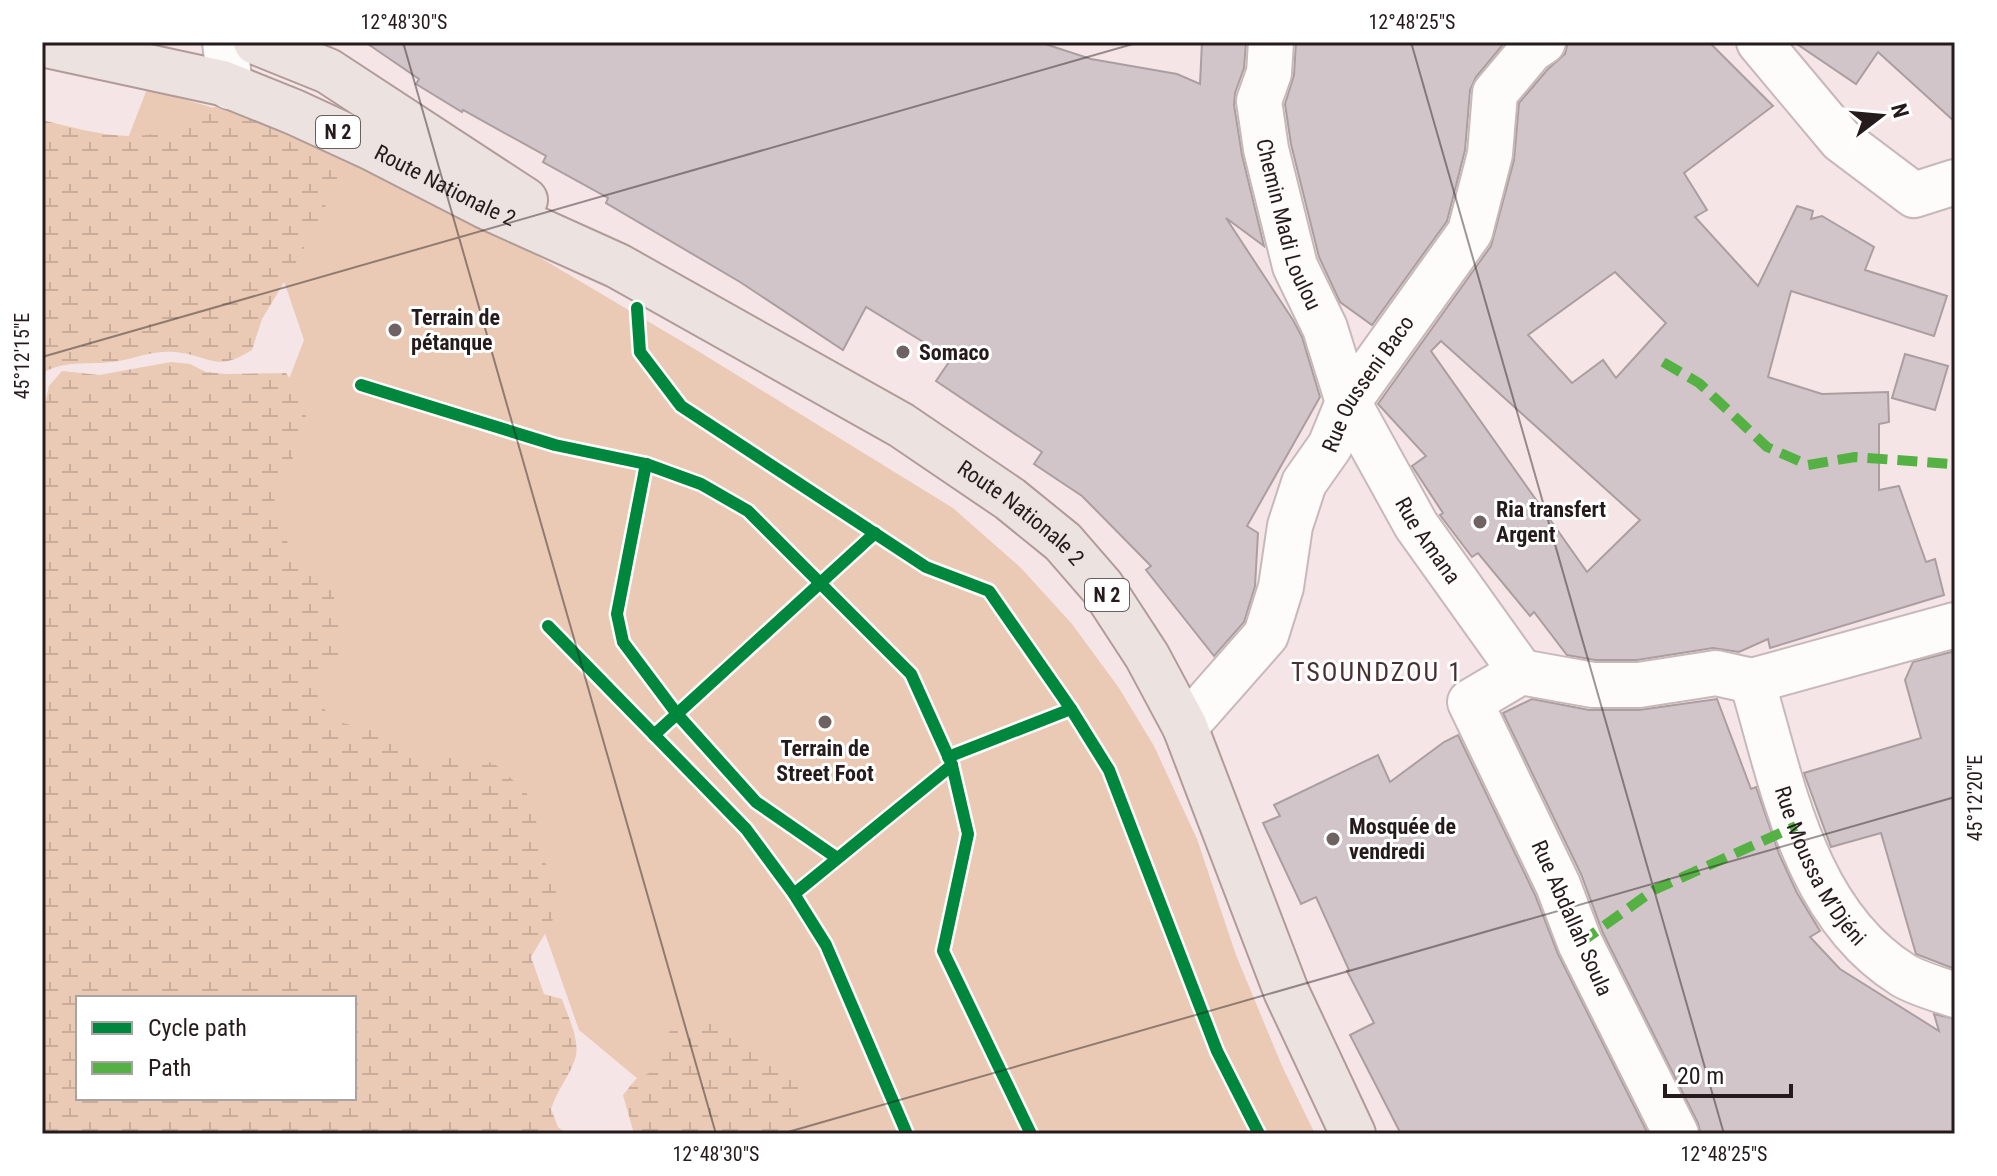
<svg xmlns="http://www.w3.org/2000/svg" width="1997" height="1176" font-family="'Roboto Condensed',sans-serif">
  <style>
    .green { fill: #eacab4 }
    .wetland { fill: url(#wetland-marsh); fill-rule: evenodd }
    .building { fill: #d2c5c9; stroke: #ab9ea1; stroke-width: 2; fill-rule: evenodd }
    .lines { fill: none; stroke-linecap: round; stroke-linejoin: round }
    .minor-casing { stroke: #c7b9ba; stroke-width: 48 }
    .primary-casing { stroke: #b19b98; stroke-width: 48 }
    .minor { stroke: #fefbfb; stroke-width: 44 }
    .primary { stroke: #ece2df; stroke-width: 44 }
    .quiet { stroke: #56b145; stroke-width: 10; stroke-dasharray: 20 10; stroke-linecap: butt }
    .cycleway-casing { stroke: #fff; stroke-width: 17 }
    .cycleway { stroke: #00873e; stroke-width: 12 }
    .ticks { fill: none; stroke: #261b1c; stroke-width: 2; stroke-opacity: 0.45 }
    .poi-dot { fill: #6f6263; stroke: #fff; stroke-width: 3 }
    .labels { text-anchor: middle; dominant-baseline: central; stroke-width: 6; stroke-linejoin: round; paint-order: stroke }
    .shield { fill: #fff; stroke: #675f60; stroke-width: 2 }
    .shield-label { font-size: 20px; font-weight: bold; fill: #261b1c }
    .street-label { font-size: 22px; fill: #261b1c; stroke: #fff }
    .poi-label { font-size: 22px; font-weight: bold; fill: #261b1c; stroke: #fff; text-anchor: start }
    .quarter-label { font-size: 26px; letter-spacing: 2px; fill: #483032; stroke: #fff }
    .neatline { fill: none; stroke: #261b1c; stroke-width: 3 }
    .ticks-label { font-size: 20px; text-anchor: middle; fill: #261b1c }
  </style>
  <defs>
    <pattern id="wetland-marsh" width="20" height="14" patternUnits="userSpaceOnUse" patternTransform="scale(2)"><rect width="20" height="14" fill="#eacab4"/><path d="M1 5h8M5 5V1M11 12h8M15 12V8" fill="none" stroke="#c9ad9a"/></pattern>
  </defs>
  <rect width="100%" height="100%" fill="#f6e5e7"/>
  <path class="green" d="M147,89L264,122L429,192L693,348L953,508L1021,568L1072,624L1119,688L1154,746L1197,839L1236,955L1282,1066L1315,1134H704L579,1030L491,780L345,745L274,677L242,502L304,340L272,246L125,146Z"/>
  <g class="wetland">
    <path d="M220,104L326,148L335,160L339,173L330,197L301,254L262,319L252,350C215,373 212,356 175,352C156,350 138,357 119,361C92,366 73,359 46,371L42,379V120C76,128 117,141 152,134C176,129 199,115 220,104Z"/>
    <path d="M171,362L190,364L206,372L226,374L286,373L297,388L309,426L274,495L277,515L292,554L310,563L333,593L342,634L339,654L314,685L321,705L334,721L372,730L402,753L439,758L457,753L495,764L526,792L535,809L539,848L554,883L558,902L552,922L531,957L544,994L562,999C568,1017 579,1037 576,1056C572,1072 556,1092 551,1109L558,1127L567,1134H42V416L49,386L62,371L99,375ZM78,998H354V1098H78Z"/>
    <path d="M718,1019L736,1029L762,1058L797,1075C805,1097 804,1113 793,1134H634L623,1095L636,1079L654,1071L663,1054L667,1035L679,1020Z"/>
  </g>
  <g class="building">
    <path d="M365,42H1039L1091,59L1177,74L1200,84L1202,42H1246L1244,68L1235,93L1234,105L1242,155L1264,246L1226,218L1293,320L1302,337L1320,397L1247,526L1258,533L1255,586L1244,622L1214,656L1146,570L1151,566L1082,496L1034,464L1042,452L936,381L951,359L866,307L843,350L740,282L606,203L608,198L543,162L546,156L463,110L462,112L416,84L419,79Z"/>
    <path d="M1296,42H1505L1476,77L1470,90L1465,150L1447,221L1372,325L1340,302L1319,257L1291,144L1285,104L1294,75Z"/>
    <path d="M1568,42H1709L1773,106L1684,173L1707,210L1695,217L1758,286L1797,206L1813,211L1811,219L1822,216L1874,247L1865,270L1947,296L1934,336L1791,291L1768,377L1822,394L1888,392L1889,422L1879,424V490L1899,486L1926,562L1935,559L1944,595L1770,648L1768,639L1739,652L1713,648L1637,660H1595L1567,655L1534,612L1530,616L1478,553L1472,557L1440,515L1443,513L1412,466L1426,456L1378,404L1491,246L1514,160L1519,103L1548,69L1565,54ZM1615,272L1666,323L1616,378L1603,360L1572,383L1528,335ZM1441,341L1640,520L1587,572L1431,351Z"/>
    <path d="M1794,42H1955V122L1878,52L1856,84Z"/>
    <path d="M1905,354L1948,366L1935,410L1892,398Z"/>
    <path d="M1955,651V969L1916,954L1881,833L1831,847L1804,773L1921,738L1905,680L1913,662Z"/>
    <path d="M1532,699L1589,710H1639L1717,699L1751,789L1756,787L1779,854L1797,893L1820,931L1810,937L1840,969L1939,1031L1934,1014L1955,1019V1134H1701L1698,1123L1603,933L1581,874L1503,713Z"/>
    <path d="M1458,735L1535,895L1558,954L1648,1134H1401L1350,1035L1374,1023L1347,971L1349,970L1316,897L1301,904L1263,823L1280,816L1274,805L1378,755L1390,782L1444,742Z"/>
  </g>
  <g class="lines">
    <g class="minor-casing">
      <g id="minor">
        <path d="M225,42L230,87"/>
        <path id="s1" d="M1271,42L1269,73L1259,101L1266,149L1295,266L1325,328L1348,402L1416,525L1521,672"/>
        <path d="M1759,42L1841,140L1914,195L1955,182"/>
        <path id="s2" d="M1752,681C1783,785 1804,913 1903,975C1918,984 1938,989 1955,995"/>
        <path id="s3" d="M1185,727L1266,635L1281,587L1290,526L1304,483L1330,446L1348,402L1470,232L1490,154L1495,93L1531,50L1543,42"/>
        <path d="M1676,1134L1580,943L1558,885L1470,702L1521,672L1593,685H1639L1716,673L1752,681L1955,625"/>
      </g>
    </g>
    <g class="primary-casing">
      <g id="primary">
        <path d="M256,42L328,71L525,200"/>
        <path id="s4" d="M42,44L222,83L294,112L370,147L485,206L618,266L901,425L1010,499L1063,542L1102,587L1147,656L1185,727L1286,991L1353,1134"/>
      </g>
    </g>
    <use href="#minor" class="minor"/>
    <use href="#primary" class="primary"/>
    <g class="quiet">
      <path d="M1663,362L1699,383L1767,447L1808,465L1855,457L1951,464"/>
      <path d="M1580,943L1654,890L1796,826"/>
    </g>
    <g class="cycleway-casing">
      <g id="cycleway">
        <path d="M637,308L640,352L681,406L926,567L989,591L1071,709L1109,770L1217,1051L1259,1134"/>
        <path d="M361,385L555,445L646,464L701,484L748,511L911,674L952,765L968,834L943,951L1031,1134"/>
        <path d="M646,464L617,614L623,642L677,714L756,802L837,858"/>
        <path d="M548,626L746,829L794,894L826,945L907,1134"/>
        <path d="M654,735L875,533"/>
        <path d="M948,757L1071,709"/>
        <path d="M794,894L952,765"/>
      </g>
    </g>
    <use href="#cycleway" class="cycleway"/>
  </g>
  <path class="ticks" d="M403,42L716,1134M1411,42L1724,1134M42,357L1140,42M781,1134L1955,797"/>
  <g class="poi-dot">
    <circle cx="395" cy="330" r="8"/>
    <circle cx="903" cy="352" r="8"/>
    <circle cx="1480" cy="522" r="8"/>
    <circle cx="825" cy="722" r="8"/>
    <circle cx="1333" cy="839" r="8"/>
  </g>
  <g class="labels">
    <g class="shield">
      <rect x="316" y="116" width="44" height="32" rx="6"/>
      <rect x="1085" y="579" width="44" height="32" rx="6"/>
    </g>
    <g class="shield-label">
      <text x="338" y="132">N 2</text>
      <text x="1107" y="595">N 2</text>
    </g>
    <g class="street-label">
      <text stroke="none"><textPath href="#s4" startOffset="430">Route Nationale 2</textPath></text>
      <text stroke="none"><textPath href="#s1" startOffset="188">Chemin Madi Loulou</textPath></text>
      <text stroke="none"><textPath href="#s3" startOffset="398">Rue Ousseni Baco</textPath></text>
      <text stroke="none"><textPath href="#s4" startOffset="1094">Route Nationale 2</textPath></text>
      <text stroke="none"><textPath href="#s1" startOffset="536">Rue Amana</textPath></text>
      <text stroke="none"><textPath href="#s2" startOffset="198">Rue Moussa M’Djéni</textPath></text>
      <text transform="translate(1572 918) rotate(66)">Rue Abdallah Soula</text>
    </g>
    <g class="poi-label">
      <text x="411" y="317">Terrain de<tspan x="411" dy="25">pétanque</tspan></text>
      <text x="919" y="352">Somaco</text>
      <text x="1496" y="509">Ria transfert<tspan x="1496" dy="25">Argent</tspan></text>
      <text x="825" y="748" text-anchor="middle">Terrain de<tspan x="825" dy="25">Street Foot</tspan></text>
      <text x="1349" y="826">Mosquée de<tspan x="1349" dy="25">vendredi</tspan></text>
    </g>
    <g class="quarter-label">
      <text x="1377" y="672">TSOUNDZOU 1</text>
    </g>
  </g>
  <rect width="1997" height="1176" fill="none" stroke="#ffffff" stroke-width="88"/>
  <rect x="76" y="996" width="280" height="104" fill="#ffffff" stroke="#a8a4a4" stroke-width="2"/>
  <rect x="92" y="1022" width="40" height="12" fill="#00873e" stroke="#a8a4a4" stroke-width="2"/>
  <text x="148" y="1036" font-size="24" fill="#261b1c">Cycle path</text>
  <rect x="92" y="1062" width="40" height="12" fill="#56b145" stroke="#a8a4a4" stroke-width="2"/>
  <text x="148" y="1076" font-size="24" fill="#261b1c">Path</text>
  <g transform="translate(1881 116) rotate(74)" stroke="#ffffff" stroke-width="6" paint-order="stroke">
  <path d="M0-6L14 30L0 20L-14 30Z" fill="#261b1c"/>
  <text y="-12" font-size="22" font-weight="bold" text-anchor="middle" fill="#261b1c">N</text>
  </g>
  <path d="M1665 1084v12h126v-12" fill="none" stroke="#261b1c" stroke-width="4"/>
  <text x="1677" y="1084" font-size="24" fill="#261b1c" stroke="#ffffff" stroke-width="6" paint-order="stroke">20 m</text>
  <rect x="44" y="44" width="1909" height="1088" class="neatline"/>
  <g class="ticks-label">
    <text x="404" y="29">12°48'30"S</text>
    <text x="1412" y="29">12°48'25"S</text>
    <text transform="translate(22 356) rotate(-90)" y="7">45°12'15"E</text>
    <text transform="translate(1975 798) rotate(-90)" y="7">45°12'20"E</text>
    <text x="716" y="1161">12°48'30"S</text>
    <text x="1724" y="1161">12°48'25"S</text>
  </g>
</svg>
